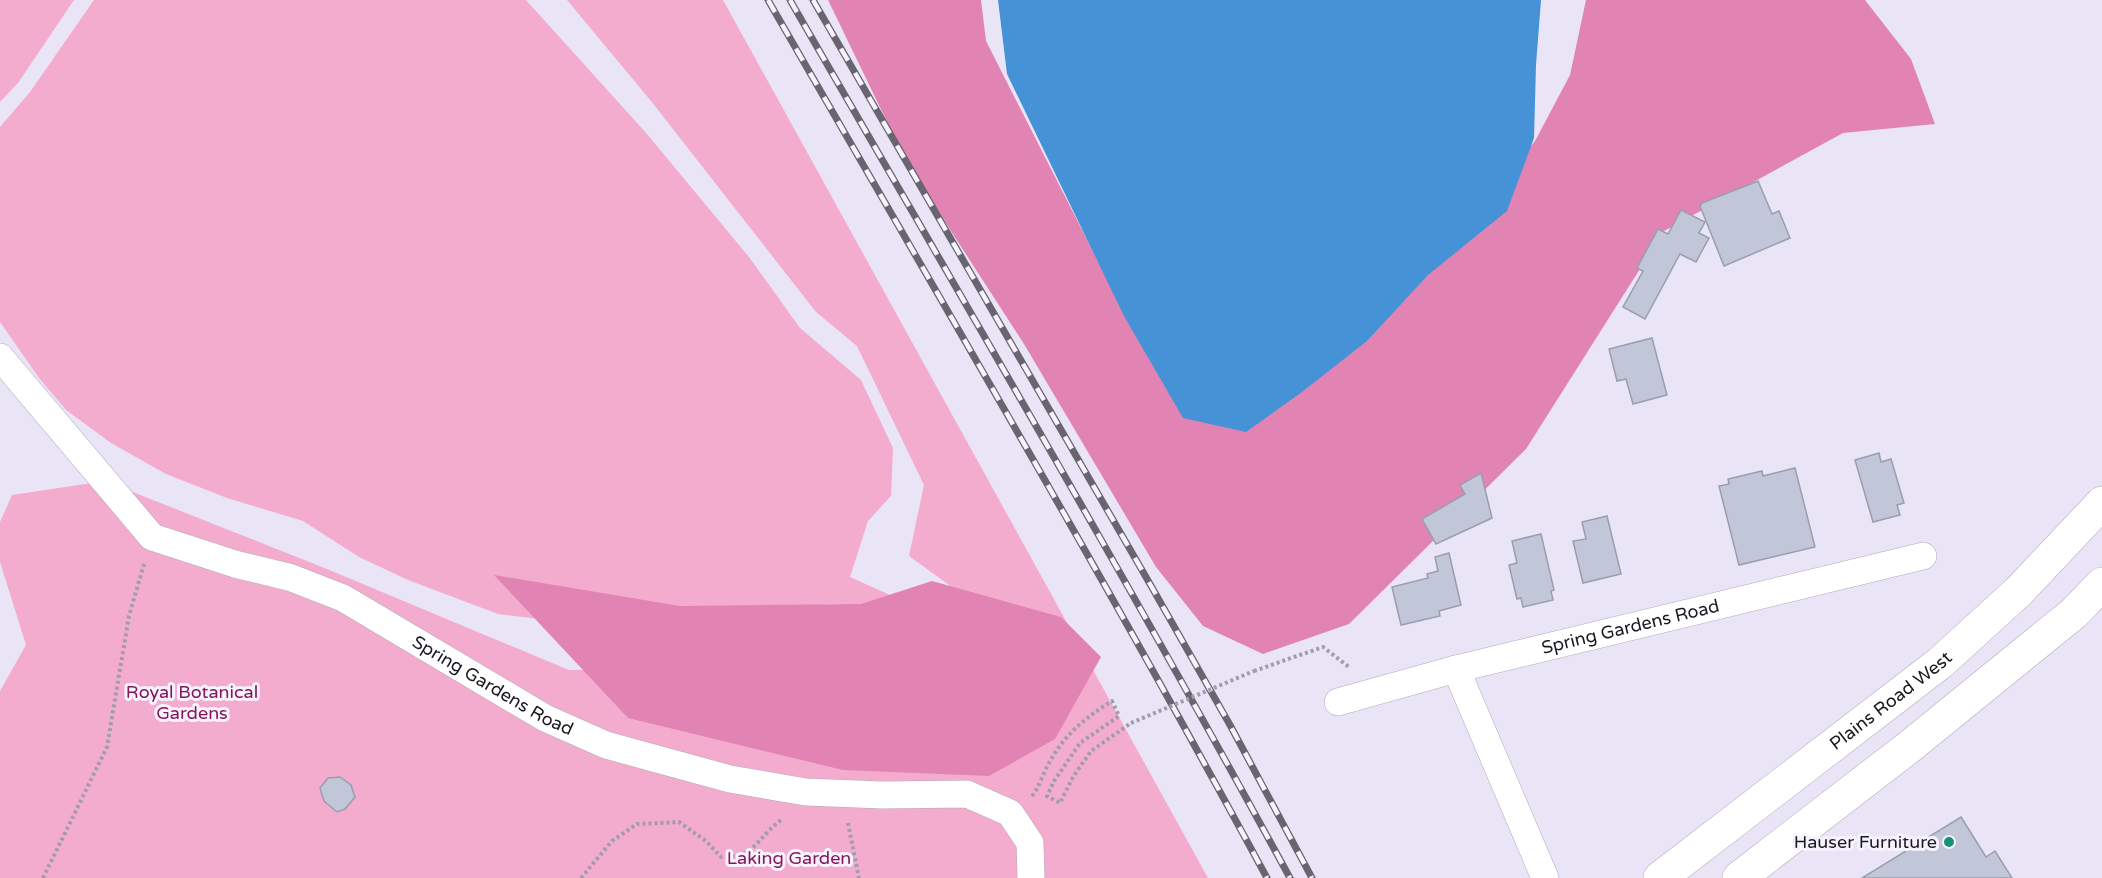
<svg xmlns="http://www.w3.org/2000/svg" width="2102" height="878" font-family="'Varela Round',sans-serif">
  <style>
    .green { fill: #f4acce }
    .forest { fill: #e184b3 }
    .water { fill: #4692d6 }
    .building { fill: #c1c6d8; stroke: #999eaf; stroke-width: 1.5 }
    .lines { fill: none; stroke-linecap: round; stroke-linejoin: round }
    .minor-casing { stroke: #afaabc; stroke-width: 28 }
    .primary-casing { stroke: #afaabc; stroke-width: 34 }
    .path { stroke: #a09cab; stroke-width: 4; stroke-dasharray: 3 3; stroke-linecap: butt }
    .minor { stroke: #fff; stroke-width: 27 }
    .primary { stroke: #fff; stroke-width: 33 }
    .rail-casing { stroke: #686570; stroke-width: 7 }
    .rail { stroke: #f6f3fe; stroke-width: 4.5; stroke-dasharray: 14; stroke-linecap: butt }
    .path-bridge { stroke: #a09cab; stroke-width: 4; stroke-dasharray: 3 3; stroke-linecap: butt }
    .poi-dot { fill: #199176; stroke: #f6f3fe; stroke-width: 2 }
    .labels { text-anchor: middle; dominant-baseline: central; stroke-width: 6; stroke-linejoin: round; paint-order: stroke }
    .street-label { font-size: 18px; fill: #1b1920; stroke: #f6f3fe }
    .park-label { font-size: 18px; fill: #851659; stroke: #f6f3fe }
    .poi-label { font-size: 18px; fill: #1b1920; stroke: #f6f3fe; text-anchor: end }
  </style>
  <rect width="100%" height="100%" fill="#eae4f7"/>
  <g class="green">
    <path d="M0,0H74L18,83L0,102Z"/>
    <path d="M94,0H526L647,134L749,257L800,328L861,380L893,448L891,496L868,521L850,577L921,609L825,604L778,640L581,624L498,614L408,580L359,557L303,521L227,498L166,474L111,443L66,410L39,378L0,322V127L30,92Z"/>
    <path d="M567,0H723L1208,878H0V691L26,645L0,562V522L12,495L105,481L327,569L569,670L718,668L943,634L949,585L909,556L924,485L857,346L816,312L651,101Z"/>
  </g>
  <g class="forest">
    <path d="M828,0H981L986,41L1105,275L1421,280L1535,141L1570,75L1586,0H1865L1911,59L1935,124L1843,133L1664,231L1526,449L1349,624L1263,654L1203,626L1156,567L1024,344L907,163Z"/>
    <path d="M494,575L680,606L861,604L932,581L1061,617L1101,657L1055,739L989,776L843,770L628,718Z"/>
  </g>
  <path class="water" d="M998,0H1541L1536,65L1534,138L1507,211L1428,275L1367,341L1302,392L1246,432L1183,418L1124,316L1007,74Z"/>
  <g class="building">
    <path d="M1758,181L1772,214L1779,211L1790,238L1724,266L1700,206L1702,203Z"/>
    <path d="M1681,210L1705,222L1699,233L1709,238L1696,262L1680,254L1645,319L1623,307L1643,271L1637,268L1658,229L1668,234Z"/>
    <path d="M1652,338L1667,395L1633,404L1626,379L1617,381L1609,349Z"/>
    <path d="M1879,453L1881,462L1891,459L1904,503L1897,505L1900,515L1873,522L1855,460Z"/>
    <path d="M1795,468L1815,547L1739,565L1719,486L1729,484L1728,479L1762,471L1763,476Z"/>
    <path d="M1481,473L1492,518L1436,544L1422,519L1465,494L1460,485Z"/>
    <path d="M1607,516L1621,574L1583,583L1573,541L1586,539L1582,522Z"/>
    <path d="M1541,534L1554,590L1551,591L1553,600L1523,607L1521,598L1517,599L1509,565L1517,563L1512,541Z"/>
    <path d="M1449,553L1461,605L1439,611L1440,616L1401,625L1392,587L1428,578L1427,574L1438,571L1435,557Z"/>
    <path d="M340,777L351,785L355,797L345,809L337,812L324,801L320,788L328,778Z"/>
    <path d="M1961,817L1986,857L1995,851L2012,878H1862Z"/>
  </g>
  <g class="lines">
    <g class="minor-casing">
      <g id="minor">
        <path id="s1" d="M0,357L152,537L235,564L289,577L343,598L545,718L606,745L730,779L806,792L882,795L967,794L1010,813L1030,843L1031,878"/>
        <path d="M1456,669L1545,878"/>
        <path id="s2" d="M1338,702L1456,669L1923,556"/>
      </g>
    </g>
    <g class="primary-casing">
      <g id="primary">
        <path id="s3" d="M1660,878L1940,663L2019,591L2102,503"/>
        <path d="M1739,878L1909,747L2074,613L2102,584"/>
      </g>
    </g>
    <g class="path">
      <path d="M1254,671L1323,647L1349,667"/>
      <path d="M1032,796C1040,786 1043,773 1049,763C1064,735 1086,717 1112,701L1119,716L1080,743L1054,781L1047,796L1060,803L1073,777L1091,751L1131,723"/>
      <path d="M848,823L859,878"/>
      <path d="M43,878L107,747L129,616L144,564"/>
      <path d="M581,878L612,841L637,824L679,822L706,841L721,857C727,856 736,857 741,855C758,848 767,828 783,819"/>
    </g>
    <use href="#minor" class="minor"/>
    <use href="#primary" class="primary"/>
    <g class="rail-casing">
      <g id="rail">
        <path d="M768,0C936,292 1107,582 1267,878"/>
        <path d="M790,0C958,292 1129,582 1290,878"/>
        <path d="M813,0L1150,584L1230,725L1312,878"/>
      </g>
    </g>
    <use href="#rail" class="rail"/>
    <path class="path-bridge" d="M1131,723L1254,671"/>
  </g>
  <circle class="poi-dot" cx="1949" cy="842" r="6"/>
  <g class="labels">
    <g class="street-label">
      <text stroke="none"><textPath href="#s2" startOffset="302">Spring Gardens Road</textPath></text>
      <text stroke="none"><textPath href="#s1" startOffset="610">Spring Gardens Road</textPath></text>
      <text stroke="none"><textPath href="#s3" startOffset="291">Plains Road West</textPath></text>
    </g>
    <g class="park-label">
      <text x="192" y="692">Royal Botanical<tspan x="192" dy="21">Gardens</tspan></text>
      <text x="789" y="858">Laking Garden</text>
    </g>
    <g class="poi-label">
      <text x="1937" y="842">Hauser Furniture</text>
    </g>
  </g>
</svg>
